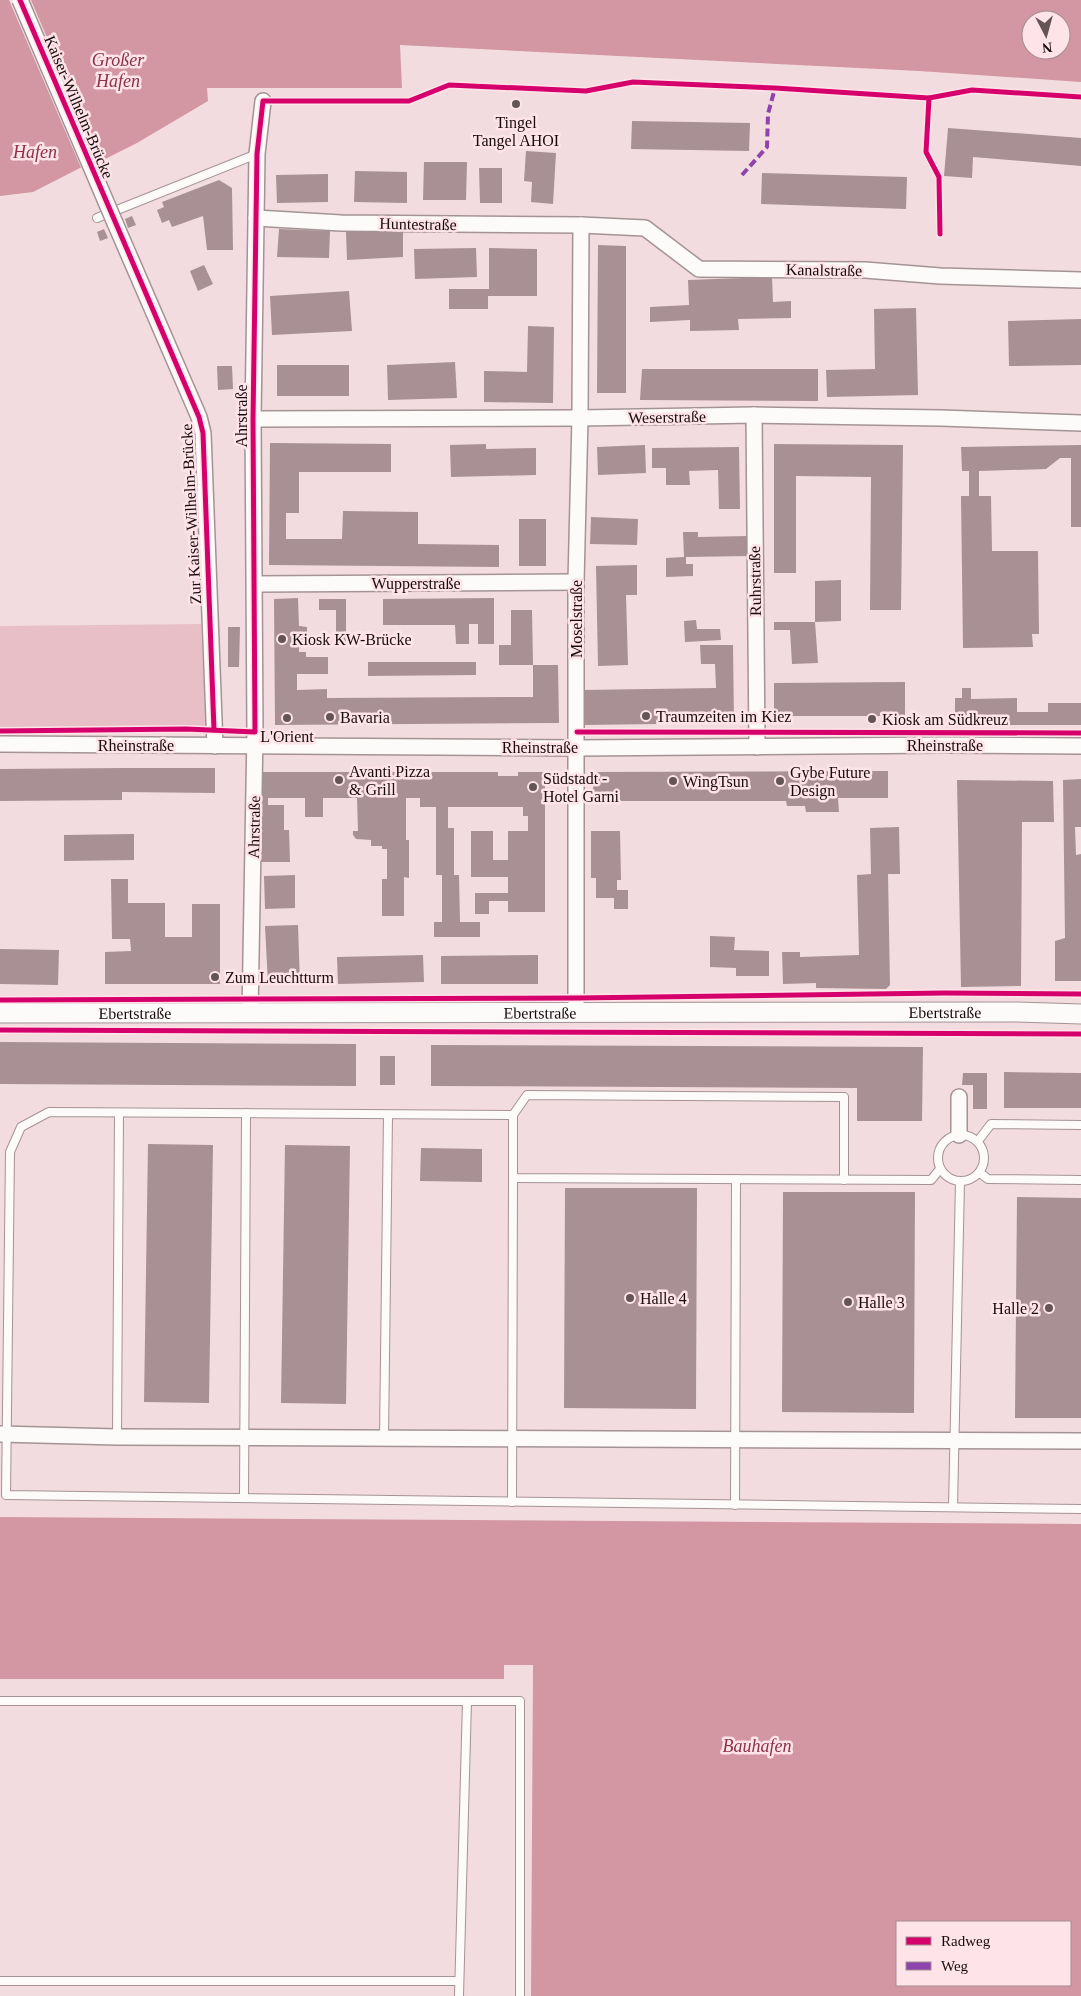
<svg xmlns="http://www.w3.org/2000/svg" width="1081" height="1996" font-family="'Times New Roman',serif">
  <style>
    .green { fill: #e8bfc6 }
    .water { fill: #d297a2; fill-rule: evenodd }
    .pier { fill: #f3dcdf }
    .building { fill: #a89095 }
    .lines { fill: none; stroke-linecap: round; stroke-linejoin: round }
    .service-casing { stroke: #a49395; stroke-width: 10 }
    .minor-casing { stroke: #a49395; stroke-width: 18 }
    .tertiary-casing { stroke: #a49395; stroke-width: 21 }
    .service { stroke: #fdfafa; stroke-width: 8 }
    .minor { stroke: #fdfafa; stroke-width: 15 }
    .tertiary { stroke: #fdfafa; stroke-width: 19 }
    .minor-bridge-casing { stroke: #a49395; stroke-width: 18; stroke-linecap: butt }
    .minor-bridge { stroke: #fdfafa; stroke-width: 15 }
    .quiet { stroke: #8e44ad; stroke-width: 4; stroke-dasharray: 8 4; stroke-linecap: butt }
    .cycleway-casing { stroke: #fee4e8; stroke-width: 8 }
    .cycleway { stroke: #d6006c; stroke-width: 5 }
    .poi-dot { fill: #655456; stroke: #fee4e8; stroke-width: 2 }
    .labels { text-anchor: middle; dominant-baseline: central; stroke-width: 5; stroke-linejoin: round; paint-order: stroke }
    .street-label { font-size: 16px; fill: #180b0d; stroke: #fee4e8 }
    .poi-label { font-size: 16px; fill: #180b0d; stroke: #fee4e8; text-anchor: start }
    .water-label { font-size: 18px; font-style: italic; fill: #8b3149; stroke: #fee4e8 }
  </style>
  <rect width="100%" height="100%" fill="#f3dcdf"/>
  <path class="green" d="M201,624L206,733H116L0,729V626Z"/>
  <g class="water">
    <path d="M0,0H1081V82L919,71L400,45L402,88H207L208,101L137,143L95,164L80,168L33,192L0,196ZM1031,20H1061V50H1031Z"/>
    <path d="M0,1517L1081,1524V1996H531L533,1665H504V1679H0ZM1070,1922V1985H897V1922Z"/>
  </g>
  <path class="pier" d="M9,0H31L101,164L82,170Z"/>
  <g class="building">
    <path d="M632,121L750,123L749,151L631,149Z"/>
    <path d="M948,128L1081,138V166L973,157L972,178L944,176Z"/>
    <path d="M526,151L556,153L553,204L531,202L532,182L524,181Z"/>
    <path d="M424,162H467L466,200H423Z"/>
    <path d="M479,168H502V203H480Z"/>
    <path d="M355,171L407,172V203L354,202Z"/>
    <path d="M762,173L907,177L906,209L761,204Z"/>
    <path d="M328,174V202L277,203L276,175Z"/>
    <path d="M219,180L232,188L233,250H207L203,216L172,227L169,220L162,223L157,210L164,207L162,202Z"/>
    <path d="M132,216L136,225L128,228L125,219Z"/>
    <path d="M104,229L108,238L100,241L97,232Z"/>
    <path d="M279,229L330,231L329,258L277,257Z"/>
    <path d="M403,230V257L347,260L346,232Z"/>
    <path d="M598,245L626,246V393H597Z"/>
    <path d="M476,248L477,277L415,279L414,249Z"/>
    <path d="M489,248L537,249V296H488V309H449V289H489Z"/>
    <path d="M204,265L213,284L198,291L190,271Z"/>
    <path d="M772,277L773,302L791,301V318L738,319L739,330L690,331V320L650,322V307L689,305L688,280Z"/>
    <path d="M349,291L352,331L272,335L270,296Z"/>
    <path d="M916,308L918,395L827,397L826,370L875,369L874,309Z"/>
    <path d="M1081,319V365L1009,366L1008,321Z"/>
    <path d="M528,326L554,327L553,403L484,402V371L527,372Z"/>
    <path d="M455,362L457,398L388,400L387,365Z"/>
    <rect x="277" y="365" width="72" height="31"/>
    <path d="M217,366H232L233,389L218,390Z"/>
    <path d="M642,369H818V401L640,400Z"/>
    <path d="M270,443L391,444V472H299V513H286V539H342L343,511L418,512V544L499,545V567L269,565Z"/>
    <path d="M486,444V449L536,448V475L451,477L450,445Z"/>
    <path d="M774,444L903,445L901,610H870L871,477L796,476V573H774Z"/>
    <path d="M645,445L646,473L598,475L597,447Z"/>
    <path d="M1081,445V527H1071V458H1060L1046,469L979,471V496H991L992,551H1038L1039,634H1032L1033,647L963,648L961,496H969V471H962L961,447Z"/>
    <path d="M739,447L740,509H719L718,470L689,471L690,485H666V468H652V448Z"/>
    <path d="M591,517L638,519L637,545L590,544Z"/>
    <rect x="519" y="519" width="27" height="47"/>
    <path d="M683,532H698V537L748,536L749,556L686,557V564H693V576L666,577V558L684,557Z"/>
    <path d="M637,565V595H626L628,665L598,666L596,566Z"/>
    <path d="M841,580V621L815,622V581Z"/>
    <path d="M298,598L299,626L307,627V640H299V652H306V657H328V674H297V690L327,689V698L533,697V665H499V645H511V610H532L533,665H558L559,723L275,725L274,599Z"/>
    <path d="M494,598V644H478V624H469V644H456L455,625H383V599Z"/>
    <path d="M319,599H346V646H336V610H319Z"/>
    <path d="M696,620L697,629H720L721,640L685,642L684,621Z"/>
    <path d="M774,622H815L818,663L792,664L790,630H774Z"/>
    <path d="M228,627H240L239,667H228Z"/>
    <path d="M700,645H733L734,723L583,725L582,690L716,688L715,664H701Z"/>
    <path d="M368,662H476V675L368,676Z"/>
    <path d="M905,682V716H774V683Z"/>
    <path d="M962,688H971V699L1017,698V712H1048V703H1081V725H955V698H962Z"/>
    <path d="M122,768H215V793L122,792V800L0,801V769Z"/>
    <path d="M888,771V798H838L839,812H806L805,806H787L786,801H593V772Z"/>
    <path d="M259,772H498V776H518V772H545V912H508V901H489V914H475V893H508V877H471V831H493V860H508V831H528V816H523V807H448V828H454V875H459L460,922H480V937H434V922H442V875H436V807H420V798H406V840H409V878L404,877V916H382V879H387V849H382V846H371V840L356,839L353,835V831H358L357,798H323V817H305V798H268V805H284V830H289L290,862H260Z"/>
    <path d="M1081,779V827H1075L1076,855L1081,854V981H1055V941L1065,938L1063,780Z"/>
    <path d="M957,780L1053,781L1054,822H1022L1021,986L961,987Z"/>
    <path d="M899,827L900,874H888L890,985L886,989L816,988V983L783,984L782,952H800V957L859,955L857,875L871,874L870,828Z"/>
    <path d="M591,831H620L621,880H617V890H628V909H614V898H596V878H591Z"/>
    <path d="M134,834V860L64,861V835Z"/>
    <path d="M295,875V908L265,909L264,876Z"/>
    <path d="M111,879H128V903H165V937H192V904H220V984H105V952L131,951L130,939H112Z"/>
    <path d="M298,925L300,983L268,984L265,926Z"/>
    <path d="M710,936L735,937L734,950L769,951V976H736V968L710,967Z"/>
    <path d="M0,949L59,950L58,985L0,984Z"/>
    <path d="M423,955L424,982L338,984L337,957Z"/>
    <path d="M538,955V984H441V956Z"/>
    <path d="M0,1042L356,1044V1086L0,1084Z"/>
    <path d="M431,1045L923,1047L922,1121H857V1088L431,1086Z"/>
    <rect x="380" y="1056" width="15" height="29"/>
    <path d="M1004,1072L1081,1073V1108H1004Z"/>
    <path d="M963,1073H987V1109H973V1085H962Z"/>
    <path d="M148,1144L213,1145L209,1403L144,1402Z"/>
    <path d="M285,1145L350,1146L346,1404L281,1403Z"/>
    <path d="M421,1148L482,1149V1182L420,1181Z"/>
    <path d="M565,1188H697L696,1409L564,1408Z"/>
    <path d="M783,1192H915L914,1413L782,1412Z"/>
    <path d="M1017,1197L1081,1198V1418H1015Z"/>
  </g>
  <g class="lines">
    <g class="service-casing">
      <g id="service">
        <path d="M97,218L257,154"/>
        <path d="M513,1115L527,1095L844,1097V1180"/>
        <circle cx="961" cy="1158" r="23"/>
        <path d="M978,1141L991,1124L1081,1125"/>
        <path d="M940,1169L931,1180L513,1178V1115L49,1112L21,1127L10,1152L6,1495L1081,1509"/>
        <path d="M980,1173L988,1179L1081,1180"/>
        <path d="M117,1437L119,1113"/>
        <path d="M384,1438L388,1115"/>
        <path d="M244,1498L246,1113"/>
        <path d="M512,1502L513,1178"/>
        <path d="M735,1505L736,1179"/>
        <path d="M953,1507L960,1182"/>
        <path d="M0,1701H467L459,1996"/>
        <path d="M467,1701H520V1996"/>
        <path d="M0,1981H459"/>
      </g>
    </g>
    <g class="minor-casing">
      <g id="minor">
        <path d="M256,218L341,223L581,225L645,228L699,269L865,270L940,276L1081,280"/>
        <path d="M115,223L199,417L203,433L215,746"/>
        <path d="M754,415L757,747"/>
        <path d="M253,419L580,418L754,415L941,418L1081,423"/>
        <path d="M255,584L576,582"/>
        <path d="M0,744L576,748L946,745L1081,746"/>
        <path d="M250,1013L255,732L253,419L257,154L263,101"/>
        <path d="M576,1013V582L580,418L581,225"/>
        <path d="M959,1097V1135"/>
        <path d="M0,1434L117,1437L1081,1441"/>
      </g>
    </g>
    <g class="tertiary-casing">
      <g id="tertiary">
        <path id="s1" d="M0,1013L1017,1012L1081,1014"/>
      </g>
    </g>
    <use href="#service" class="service"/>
    <use href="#minor" class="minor"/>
    <use href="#tertiary" class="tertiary"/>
    <g class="minor-bridge-casing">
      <path id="minor-bridge" d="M20,0L115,223"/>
    </g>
    <use href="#minor-bridge" class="minor-bridge"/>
    <path class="quiet" d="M742,175L767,147L768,114L775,88"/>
    <g class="cycleway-casing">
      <g id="cycleway">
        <path d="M20,0L199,417L203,433L214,730"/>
        <path d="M929,98L926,152L939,177L940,234"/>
        <path d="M0,731L186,729L255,732L253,419L257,154L263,101H409L449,85L586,91L633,82L775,88L929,98L972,90L1081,97"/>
        <path d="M577,732L1081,733"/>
        <path d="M0,1000L576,998L944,993L1081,994"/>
        <path d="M0,1030L1081,1034"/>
      </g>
    </g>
    <use href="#cycleway" class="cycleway"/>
  </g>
  <g class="poi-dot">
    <circle cx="516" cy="104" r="5"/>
    <circle cx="282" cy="639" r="5"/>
    <circle cx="646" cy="716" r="5"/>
    <circle cx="330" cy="717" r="5"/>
    <circle cx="287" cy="718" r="5"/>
    <circle cx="872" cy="719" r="5"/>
    <circle cx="339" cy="780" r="5"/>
    <circle cx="673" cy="781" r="5"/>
    <circle cx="780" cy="781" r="5"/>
    <circle cx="533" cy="787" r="5"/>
    <circle cx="215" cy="977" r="5"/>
    <circle cx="630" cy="1298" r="5"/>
    <circle cx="848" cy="1302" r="5"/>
    <circle cx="1049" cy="1308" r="5"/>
  </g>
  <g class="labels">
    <g class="street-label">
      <text transform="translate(79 107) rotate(67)">Kaiser-Wilhelm-Brücke</text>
      <text transform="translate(418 224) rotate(1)">Huntestraße</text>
      <text transform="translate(824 270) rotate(1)">Kanalstraße</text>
      <text transform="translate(241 416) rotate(-90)">Ahrstraße</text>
      <text transform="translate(667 417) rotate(-1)">Weserstraße</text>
      <text transform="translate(191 514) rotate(-93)">Zur Kaiser-Wilhelm-Brücke</text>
      <text transform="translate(755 581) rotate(-91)">Ruhrstraße</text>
      <text x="416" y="583">Wupperstraße</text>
      <text transform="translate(576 619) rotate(-90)">Moselstraße</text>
      <text x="136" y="745">Rheinstraße</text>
      <text x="945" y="745">Rheinstraße</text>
      <text x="540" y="747">Rheinstraße</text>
      <text transform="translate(254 827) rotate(-89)">Ahrstraße</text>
      <text stroke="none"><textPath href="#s1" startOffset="945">Ebertstraße</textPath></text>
      <text stroke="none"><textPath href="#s1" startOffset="135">Ebertstraße</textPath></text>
      <text stroke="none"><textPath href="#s1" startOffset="540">Ebertstraße</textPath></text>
    </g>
    <g class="poi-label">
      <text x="516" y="122" text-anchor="middle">Tingel<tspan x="516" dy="18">Tangel AHOI</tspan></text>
      <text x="292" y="639">Kiosk KW-Brücke</text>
      <text x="656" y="716">Traumzeiten im Kiez</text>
      <text x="340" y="717">Bavaria</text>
      <text x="882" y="719">Kiosk am Südkreuz</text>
      <text x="287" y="736" text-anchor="middle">L'Orient</text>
      <text x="349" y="771">Avanti Pizza<tspan x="349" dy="18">&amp; Grill</tspan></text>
      <text x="790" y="772">Gybe Future<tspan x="790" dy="18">Design</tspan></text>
      <text x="543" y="778">Südstadt -<tspan x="543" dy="18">Hotel Garni</tspan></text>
      <text x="683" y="781">WingTsun</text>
      <text x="225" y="977">Zum Leuchtturm</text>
      <text x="640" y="1298">Halle 4</text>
      <text x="858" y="1302">Halle 3</text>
      <text x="1039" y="1308" text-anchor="end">Halle 2</text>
    </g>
    <g class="water-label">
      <text x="118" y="60">Großer<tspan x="118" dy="21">Hafen</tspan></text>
      <text x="35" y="152">Hafen</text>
      <text x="757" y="1746">Bauhafen</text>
    </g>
  </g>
  <rect x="896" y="1921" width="175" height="65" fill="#fee4e8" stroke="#a28d90"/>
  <rect x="906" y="1937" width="25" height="8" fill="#d6006c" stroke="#a28d90"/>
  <text x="941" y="1946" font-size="15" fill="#180b0d">Radweg</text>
  <rect x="906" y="1962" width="25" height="8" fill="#8e44ad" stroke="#a28d90"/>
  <text x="941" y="1971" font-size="15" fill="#180b0d">Weg</text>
  <g transform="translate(1046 35) rotate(174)"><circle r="24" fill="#fee4e8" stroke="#a28d90"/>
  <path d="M0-4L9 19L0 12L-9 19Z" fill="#655456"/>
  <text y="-8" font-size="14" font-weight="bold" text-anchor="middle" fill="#180b0d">N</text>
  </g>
</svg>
